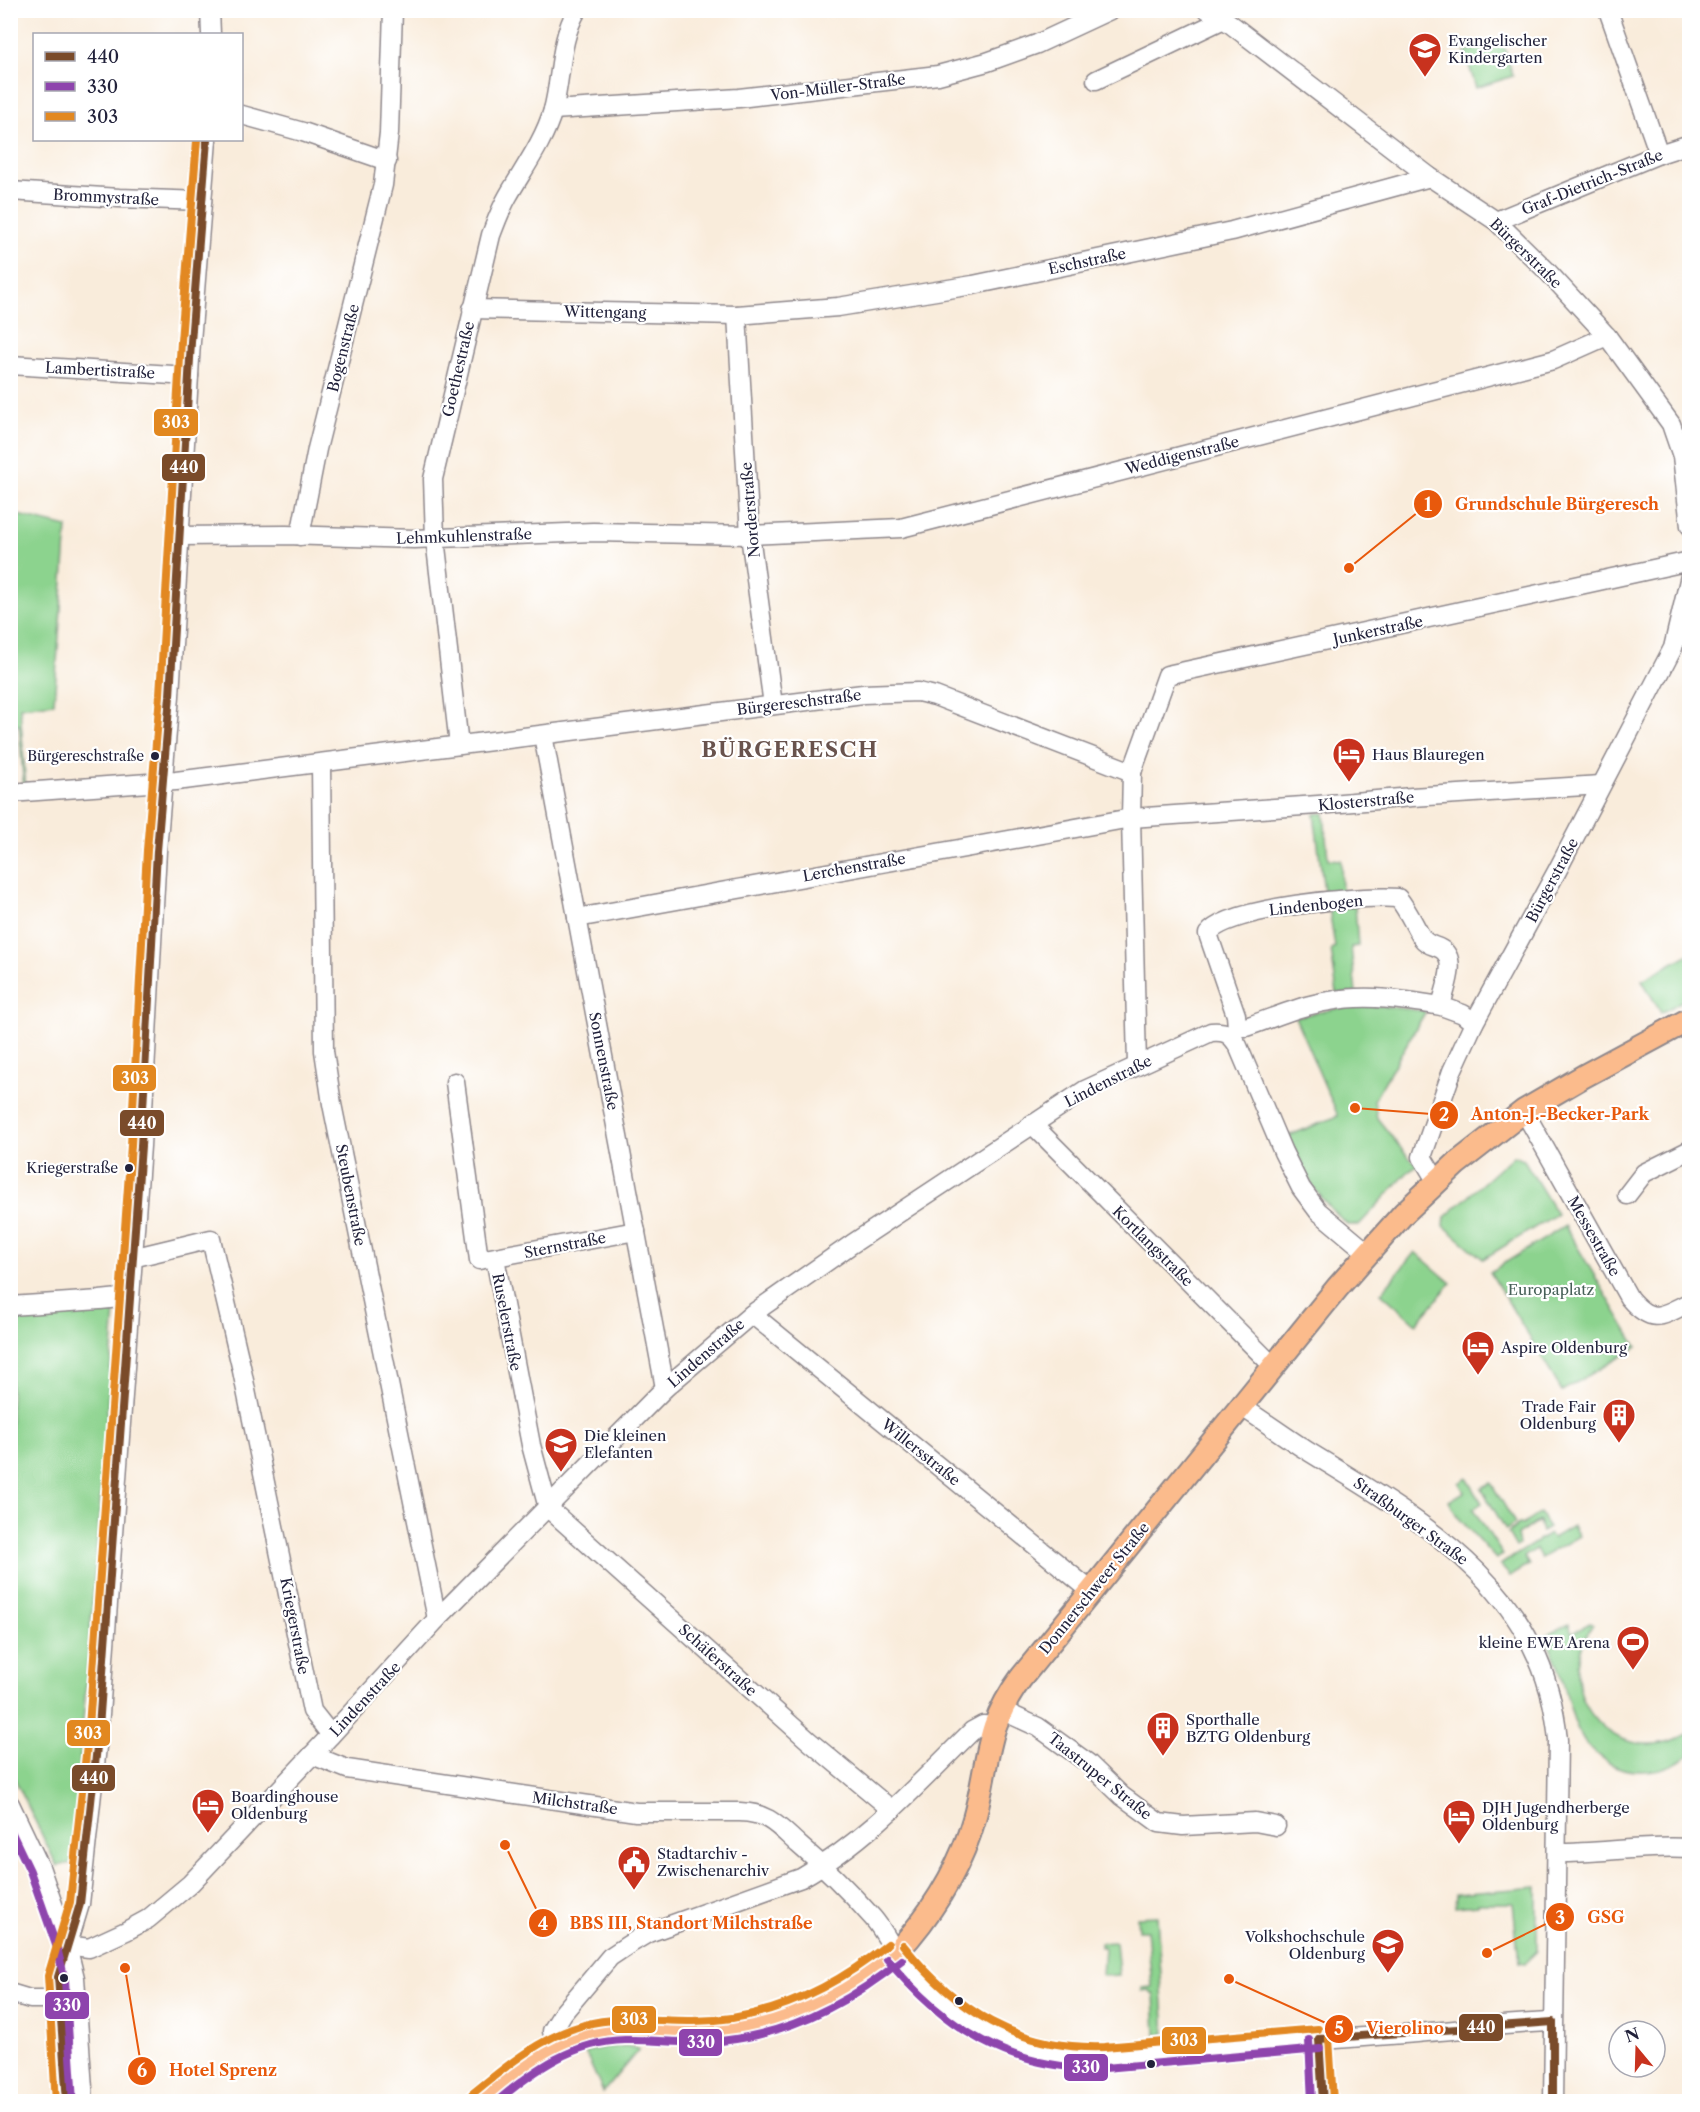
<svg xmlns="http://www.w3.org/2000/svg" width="1700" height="2112" font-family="'Libre Caslon Text',serif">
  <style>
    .green { fill: #8cd38e; stroke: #577a64; stroke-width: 1.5 }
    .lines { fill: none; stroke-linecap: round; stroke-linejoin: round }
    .minor-casing { stroke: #8e878b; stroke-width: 21 }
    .major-casing { stroke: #8e878b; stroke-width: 26 }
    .minor { stroke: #fff; stroke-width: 18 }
    .major { stroke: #fbbb8c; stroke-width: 22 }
    .bus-1-casing { stroke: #fff; stroke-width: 12 }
    .bus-2-casing { stroke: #fff; stroke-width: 12 }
    .bus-3-casing { stroke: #fff; stroke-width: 12 }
    .bus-1 { stroke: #7a4b2a; stroke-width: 8 }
    .bus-2 { stroke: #8e44ad; stroke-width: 8 }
    .bus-3 { stroke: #e28820; stroke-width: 8 }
    .bus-dot { fill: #22223b; stroke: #fff; stroke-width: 2 }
    .labels { text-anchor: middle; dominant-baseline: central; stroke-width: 4.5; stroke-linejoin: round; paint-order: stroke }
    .bus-label { font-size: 14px; fill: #22223b; stroke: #fff; text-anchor: end }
    .poi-label { font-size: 15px; fill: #22223b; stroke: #fff; text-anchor: start }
    .street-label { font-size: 15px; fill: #22223b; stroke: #fff }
    .park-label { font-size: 15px; fill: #476058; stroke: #fff }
    .district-label { font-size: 21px; font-weight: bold; letter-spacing: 1.5px; fill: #69534d; stroke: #fff }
    .leader { fill: none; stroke: #e8590c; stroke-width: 2 }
    .callout-dot { fill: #e8590c; stroke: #fff; stroke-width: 2 }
    .mark-label { font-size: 18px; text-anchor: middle; font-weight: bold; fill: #fff }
    .callout-label { font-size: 16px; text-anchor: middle; font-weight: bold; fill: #e8590c; stroke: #fff; stroke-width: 4.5; stroke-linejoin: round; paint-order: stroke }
    .line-badge { stroke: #fff; stroke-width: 2 }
    .badge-label { font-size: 16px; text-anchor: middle; font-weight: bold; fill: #fff }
  </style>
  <rect width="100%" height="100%" fill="#fff"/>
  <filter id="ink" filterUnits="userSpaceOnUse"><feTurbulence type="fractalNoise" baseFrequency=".0167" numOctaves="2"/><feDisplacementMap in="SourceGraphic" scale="12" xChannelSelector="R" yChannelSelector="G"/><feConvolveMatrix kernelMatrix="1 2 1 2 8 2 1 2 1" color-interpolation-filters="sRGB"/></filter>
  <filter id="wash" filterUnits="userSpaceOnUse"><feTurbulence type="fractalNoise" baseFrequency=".008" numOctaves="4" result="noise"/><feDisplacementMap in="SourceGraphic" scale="24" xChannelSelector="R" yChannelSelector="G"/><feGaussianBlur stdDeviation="1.35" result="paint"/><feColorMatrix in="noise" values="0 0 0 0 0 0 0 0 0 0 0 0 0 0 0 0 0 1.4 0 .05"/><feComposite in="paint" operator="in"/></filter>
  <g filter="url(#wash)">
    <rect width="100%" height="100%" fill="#f9ecdb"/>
    <g class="green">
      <path d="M1502,40L1513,76L1476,88L1465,52Z"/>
      <path d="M10,513L67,527L54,703L20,707L26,791H24L19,725L11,726Z"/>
      <path d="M1324,813L1328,859L1341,860L1342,895L1325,899L1314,814Z"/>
      <path d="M1355,905L1358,946L1351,947L1356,993L1337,994L1331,949L1335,947L1329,908Z"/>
      <path d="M1689,954V997L1661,1013L1642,980Z"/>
      <path d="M1380,1006L1426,1011L1374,1100L1377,1118L1407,1156L1419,1165L1408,1172L1359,1225H1348L1331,1209L1313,1187L1288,1136L1338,1116L1295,1017L1344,1007Z"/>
      <path d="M1513,1156L1524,1160L1557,1214L1483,1259L1444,1226L1445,1217Z"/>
      <path d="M1565,1226L1637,1347L1562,1391L1490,1272Z"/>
      <path d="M1415,1252L1451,1283L1416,1324L1381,1293Z"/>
      <path d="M115,1311L72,1863L57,1866L11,1771V1317Z"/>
      <path d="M1467,1478L1482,1503L1473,1509L1503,1555L1496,1559L1457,1516L1449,1501L1464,1492L1459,1483Z"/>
      <path d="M1491,1483L1515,1523L1506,1530L1481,1488Z"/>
      <path d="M1540,1513L1549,1528L1542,1532L1539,1521L1517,1535L1519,1545L1516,1547L1508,1533L1520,1523L1522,1525Z"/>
      <path d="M1573,1526L1579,1536L1541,1558L1536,1549L1524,1557L1529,1565L1510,1576L1500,1565L1549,1534L1553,1538Z"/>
      <path d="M1590,1623L1593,1625C1546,1694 1617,1774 1689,1733V1755C1674,1766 1656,1772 1637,1771C1627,1771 1616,1767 1607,1762C1574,1742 1571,1709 1561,1675C1557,1661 1551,1649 1545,1636L1569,1624L1572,1633Z"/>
      <path d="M1537,1887V1951L1525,1963L1519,1962L1513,1903H1478V1905L1455,1907L1456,1894Z"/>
      <path d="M1157,1916L1165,2034L1156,2035L1154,1995L1149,1990L1142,1991V1988L1152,1987L1147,1930H1138L1137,1917Z"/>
      <path d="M1116,1942L1119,1975L1102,1976L1104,1947H1100V1943Z"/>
      <path d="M627,2046L639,2049L603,2092L585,2052L605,2047Z"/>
    </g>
  </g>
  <g filter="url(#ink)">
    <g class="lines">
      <g class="minor-casing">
        <g id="minor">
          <path d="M210,10L211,34"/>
          <path d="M1208,10L1224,19L1430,177L1496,221L1547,271L1607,336L1671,424L1682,456L1690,526"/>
          <path d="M1608,10L1659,154"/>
          <path d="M1096,80L1224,19"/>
          <path d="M553,110L739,98L938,75L987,62L1037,44L1110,10"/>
          <path d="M242,115L303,132L387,161"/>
          <path d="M10,191L119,198L202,201"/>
          <path d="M1496,221L1659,154L1690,144"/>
          <path d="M472,309L737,315L838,307L973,285L1232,231L1430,177"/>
          <path d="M737,315L750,535L773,705"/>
          <path d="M10,365L189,376"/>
          <path d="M179,536L286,535L414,539L593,532L750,535L901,528L1553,360L1607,336"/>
          <path d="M300,536L317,449L383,185L389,133L393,10"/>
          <path d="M543,735L665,1388"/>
          <path d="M459,745L435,538L433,479L491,235C496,222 501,208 508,196C524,168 544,141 553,110C562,76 559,41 577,10"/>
          <path d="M321,764L324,1051L332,1104L437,1619"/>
          <path d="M1132,772L1167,675L1690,561"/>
          <path d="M10,793L176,781L863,694L918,692L935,696L1132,772L1131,818L1137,1065"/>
          <path d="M577,918L1131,818L1318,805L1412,797L1601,785"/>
          <path d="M1441,1006C1404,1000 1367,994 1330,1001C1301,1005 1273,1018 1246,1027H1237L1236,1015L1208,934C1226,907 1364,895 1398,898C1408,910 1414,925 1422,938C1428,946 1434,945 1441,949C1459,959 1444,991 1441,1006L1463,1014L1474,1023"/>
          <path d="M455,1082L479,1260L636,1231"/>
          <path d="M1524,1111L1629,1298C1652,1325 1661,1317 1690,1302"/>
          <path d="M1032,1124L1274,1367"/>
          <path d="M1437,1182L1422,1157L1452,1071L1474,1023L1557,871L1673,648L1690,576"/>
          <path d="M1627,1195L1644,1173L1690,1150"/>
          <path d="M132,1258L211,1239L241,1366L312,1711L331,1735"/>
          <path d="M495,1258L531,1445L548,1508L809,1741L892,1810"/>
          <path d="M10,1306L100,1300L129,1297"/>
          <path d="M752,1314L1091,1591"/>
          <path d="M1242,1407C1264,1421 1284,1436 1306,1450C1423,1522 1544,1588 1558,1740L1553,2102"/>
          <path d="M1001,1710L1038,1727L1088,1763L1122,1796L1159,1823L1183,1826L1255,1822L1276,1826"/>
          <path d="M312,1755L347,1769L636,1812H740C769,1813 778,1826 798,1844C825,1867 850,1892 873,1918C886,1933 893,1952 907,1967C961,2028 1024,2062 1107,2057C1210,2049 1314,2040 1417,2033C1462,2030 1508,2023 1553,2022"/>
          <path d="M10,1804L40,1867L67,1945L75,1978L84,2102"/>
          <path d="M1558,1853C1602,1853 1646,1845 1690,1848"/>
          <path d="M67,1945L89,1948L126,1931L148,1919L190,1884L331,1735L437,1619L665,1388L752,1314L852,1244L1085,1090L1211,1032C1225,1031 1230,1033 1238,1046L1283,1152L1301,1188L1318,1211L1368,1253"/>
          <path d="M10,1993L30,1999H59"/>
          <path d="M555,2046L552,2031L563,2013L610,1957L628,1945L648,1933L801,1878C867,1841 919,1783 972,1731L983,1725L995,1726"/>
          <path d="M67,2102L58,1977L80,1904L99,1728L141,1146L157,851L170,696L191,342L207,140"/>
        </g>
      </g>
      <g class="major-casing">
        <path id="major" d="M479,2102C514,2073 546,2045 590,2034C625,2025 659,2033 694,2032C768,2030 861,1996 909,1938C938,1903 962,1862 974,1819C983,1788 985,1756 995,1726C1001,1709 1010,1693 1021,1678L1338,1287L1404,1213L1456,1164L1524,1111L1584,1076L1690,1019"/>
      </g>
      <use href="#minor" class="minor"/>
      <use href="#major" class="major"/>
      <g class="bus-1-casing">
        <g id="bus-1">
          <path d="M1553,2022V2102"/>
          <path d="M1319,2039L1553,2022"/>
          <path d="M1319,2039L1323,2102"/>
          <path d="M67,2102L58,1977L80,1904L99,1728L141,1146L157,851L170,696L191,342L207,140"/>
        </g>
      </g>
      <g class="bus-2-casing">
        <g id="bus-2">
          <path d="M10,1829L30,1871L57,1948L65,1980L73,2102"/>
          <path d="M887,1959C944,2029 1012,2071 1105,2068L1320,2049"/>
          <path d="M1309,2040L1312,2102"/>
          <path d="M496,2102C534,2070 574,2041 625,2040C657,2039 689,2045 721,2041C789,2034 849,2003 902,1960"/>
        </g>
      </g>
      <g class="bus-3-casing">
        <g id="bus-3">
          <path d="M903,1945C956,2011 1018,2050 1104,2047L1318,2029"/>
          <path d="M1329,2038L1333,2101"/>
          <path d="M472,2094C506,2066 541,2037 584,2025C618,2015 654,2021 689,2021C764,2022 831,1990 888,1944"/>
          <path d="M56,2102L48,1976L70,1902L89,1727L131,1145L147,850L160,695L181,341L197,140"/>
        </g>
      </g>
      <use href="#bus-1" class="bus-1"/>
      <use href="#bus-2" class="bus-2"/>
      <use href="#bus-3" class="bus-3"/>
    </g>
  </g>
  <defs>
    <g id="school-pin" transform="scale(1.725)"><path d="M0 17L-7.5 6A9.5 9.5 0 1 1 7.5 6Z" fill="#c8321e" stroke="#fff"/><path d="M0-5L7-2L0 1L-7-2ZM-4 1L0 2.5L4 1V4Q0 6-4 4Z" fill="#fff"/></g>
    <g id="hotel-pin" transform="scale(1.725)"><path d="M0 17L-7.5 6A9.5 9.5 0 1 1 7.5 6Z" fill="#c8321e" stroke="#fff"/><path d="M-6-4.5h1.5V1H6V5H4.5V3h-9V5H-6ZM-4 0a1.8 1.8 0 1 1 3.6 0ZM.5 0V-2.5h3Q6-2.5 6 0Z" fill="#fff"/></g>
    <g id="building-pin" transform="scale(1.725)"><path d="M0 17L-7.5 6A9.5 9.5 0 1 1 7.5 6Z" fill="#c8321e" stroke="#fff"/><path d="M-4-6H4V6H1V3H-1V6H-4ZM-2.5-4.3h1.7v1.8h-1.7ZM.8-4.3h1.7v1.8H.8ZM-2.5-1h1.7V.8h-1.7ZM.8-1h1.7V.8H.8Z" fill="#fff"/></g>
    <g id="stadium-pin" transform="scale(1.725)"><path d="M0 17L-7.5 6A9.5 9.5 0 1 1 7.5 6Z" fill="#c8321e" stroke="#fff"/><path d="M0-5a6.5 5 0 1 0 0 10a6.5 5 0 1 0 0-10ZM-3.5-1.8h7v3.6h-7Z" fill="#fff"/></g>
    <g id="civic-pin" transform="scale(1.725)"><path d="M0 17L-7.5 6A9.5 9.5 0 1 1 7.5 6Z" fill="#c8321e" stroke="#fff"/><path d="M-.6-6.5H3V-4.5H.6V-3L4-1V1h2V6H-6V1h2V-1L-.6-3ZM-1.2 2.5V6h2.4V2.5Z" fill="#fff"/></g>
    <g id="university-pin" transform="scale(1.725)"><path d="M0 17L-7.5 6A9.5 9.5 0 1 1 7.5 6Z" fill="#c8321e" stroke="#fff"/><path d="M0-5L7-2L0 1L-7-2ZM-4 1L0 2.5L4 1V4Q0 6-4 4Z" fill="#fff"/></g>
  </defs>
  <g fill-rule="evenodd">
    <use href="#school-pin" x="1425" y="49"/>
    <use href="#hotel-pin" x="1349" y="754"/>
    <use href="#hotel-pin" x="1478" y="1347"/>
    <use href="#building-pin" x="1619" y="1415"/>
    <use href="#school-pin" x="561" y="1444"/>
    <use href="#stadium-pin" x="1633" y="1642"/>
    <use href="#building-pin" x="1163" y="1728"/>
    <use href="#hotel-pin" x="208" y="1805"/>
    <use href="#hotel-pin" x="1459" y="1816"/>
    <use href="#civic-pin" x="634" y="1862"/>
    <use href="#university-pin" x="1388" y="1945"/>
  </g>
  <g class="bus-dot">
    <circle cx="155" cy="756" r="5"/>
    <circle cx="129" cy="1168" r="5"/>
    <circle cx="64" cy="1978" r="5"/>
    <circle cx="959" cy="2001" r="5"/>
    <circle cx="1151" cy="2064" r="5"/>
  </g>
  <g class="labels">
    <g class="bus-label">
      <text x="144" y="756">Bürgereschstraße</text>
      <text x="118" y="1168">Kriegerstraße</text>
    </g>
    <g class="poi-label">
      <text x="1448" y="40">Evangelischer<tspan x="1448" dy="17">Kindergarten</tspan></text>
      <text x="1372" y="754">Haus Blauregen</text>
      <text x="1501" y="1347">Aspire Oldenburg</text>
      <text x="1596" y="1406" text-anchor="end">Trade Fair<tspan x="1596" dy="17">Oldenburg</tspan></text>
      <text x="584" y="1435">Die kleinen<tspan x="584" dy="17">Elefanten</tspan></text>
      <text x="1610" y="1642" text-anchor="end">kleine EWE Arena</text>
      <text x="1186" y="1719">Sporthalle<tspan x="1186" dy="17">BZTG Oldenburg</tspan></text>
      <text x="231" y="1796">Boardinghouse<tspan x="231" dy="17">Oldenburg</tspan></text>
      <text x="1482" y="1807">DJH Jugendherberge<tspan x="1482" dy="17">Oldenburg</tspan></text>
      <text x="657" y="1853">Stadtarchiv -<tspan x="657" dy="17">Zwischenarchiv</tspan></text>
      <text x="1365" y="1936" text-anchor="end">Volkshochschule<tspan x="1365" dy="17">Oldenburg</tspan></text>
    </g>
    <g class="street-label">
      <text transform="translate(838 87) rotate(-7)">Von-Müller-Straße</text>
      <text transform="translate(1592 182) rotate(-22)">Graf-Dietrich-Straße</text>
      <text transform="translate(106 197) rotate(3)">Brommystraße</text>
      <text transform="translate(1526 253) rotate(44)">Bürgerstraße</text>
      <text transform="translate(1087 261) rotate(-12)">Eschstraße</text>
      <text transform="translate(605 312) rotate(1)">Wittengang</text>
      <text transform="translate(343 348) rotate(-76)">Bogenstraße</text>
      <text transform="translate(458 369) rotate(-77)">Goethestraße</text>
      <text transform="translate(100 370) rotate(3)">Lambertistraße</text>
      <text transform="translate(1182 455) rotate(-14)">Weddigenstraße</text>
      <text transform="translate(750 510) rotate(-95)">Norderstraße</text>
      <text transform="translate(464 536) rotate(-2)">Lehmkuhlenstraße</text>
      <text transform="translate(1378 630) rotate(-12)">Junkerstraße</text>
      <text transform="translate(799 702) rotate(-7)">Bürgereschstraße</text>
      <text transform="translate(1366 801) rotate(-5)">Klosterstraße</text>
      <text transform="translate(854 867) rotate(-10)">Lerchenstraße</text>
      <text transform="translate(1552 880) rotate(-62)">Bürgerstraße</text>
      <text transform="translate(1316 905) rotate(-6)">Lindenbogen</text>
      <text transform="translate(604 1061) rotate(79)">Sonnenstraße</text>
      <text transform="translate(1108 1081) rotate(-27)">Lindenstraße</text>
      <text transform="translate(351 1195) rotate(79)">Steubenstraße</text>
      <text transform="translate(1594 1236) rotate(60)">Messestraße</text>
      <text transform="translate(565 1245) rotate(-11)">Sternstraße</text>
      <text transform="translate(1153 1246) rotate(45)">Kortlangstraße</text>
      <text transform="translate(507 1322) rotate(79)">Ruselerstraße</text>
      <text transform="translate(706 1353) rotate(-41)">Lindenstraße</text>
      <text transform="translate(921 1452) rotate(39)">Willersstraße</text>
      <text transform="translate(1411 1521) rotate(36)">Straßburger Straße</text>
      <text transform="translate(1094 1588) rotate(-51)">Donnerschweer Straße</text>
      <text transform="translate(295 1626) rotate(79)">Kriegerstraße</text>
      <text transform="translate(718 1660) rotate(42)">Schäferstraße</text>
      <text transform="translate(365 1699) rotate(-47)">Lindenstraße</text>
      <text transform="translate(1100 1776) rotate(39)">Taastruper Straße</text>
      <text transform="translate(575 1803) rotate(8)">Milchstraße</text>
    </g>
    <g class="park-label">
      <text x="1551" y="1289">Europaplatz</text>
    </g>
    <g class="district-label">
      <text x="790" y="749">BÜRGERESCH</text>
    </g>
  </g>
  <path class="leader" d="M1349 568L1428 504M1355 1108L1444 1115M1487 1953L1560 1917M505 1845L543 1923M1229 1979L1339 2029M125 1968L142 2071"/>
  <g class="callout-dot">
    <circle cx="1349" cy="568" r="6"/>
    <circle cx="1355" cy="1108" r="6"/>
    <circle cx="1487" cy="1953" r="6"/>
    <circle cx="505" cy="1845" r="6"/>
    <circle cx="1229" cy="1979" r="6"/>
    <circle cx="125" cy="1968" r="6"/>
    <circle cx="1428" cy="504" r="15"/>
    <circle cx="1444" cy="1115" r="15"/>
    <circle cx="1560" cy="1917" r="15"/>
    <circle cx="543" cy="1923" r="15"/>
    <circle cx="1339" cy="2029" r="15"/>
    <circle cx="142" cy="2071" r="15"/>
  </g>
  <g class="mark-label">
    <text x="1428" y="511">1</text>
    <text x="1444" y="1121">2</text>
    <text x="1560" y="1924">3</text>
    <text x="543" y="1930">4</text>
    <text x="1339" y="2035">5</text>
    <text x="142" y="2077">6</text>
  </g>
  <g class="callout-label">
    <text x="1557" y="510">Grundschule Bürgeresch</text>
    <text x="1560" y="1120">Anton-J.-Becker-Park</text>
    <text x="1606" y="1923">GSG</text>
    <text x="691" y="1929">BBS III, Standort Milchstraße</text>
    <text x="1405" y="2034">Vierolino</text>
    <text x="223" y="2076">Hotel Sprenz</text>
  </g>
  <g class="line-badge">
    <rect x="153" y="408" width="46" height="29" rx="6" fill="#e28820"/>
    <rect x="161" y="453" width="45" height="29" rx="6" fill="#7a4b2a"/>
    <rect x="112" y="1064" width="45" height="28" rx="6" fill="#e28820"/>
    <rect x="119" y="1109" width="46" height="28" rx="6" fill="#7a4b2a"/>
    <rect x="66" y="1719" width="45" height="28" rx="6" fill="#e28820"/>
    <rect x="71" y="1764" width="45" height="28" rx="6" fill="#7a4b2a"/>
    <rect x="44" y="1991" width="46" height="29" rx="6" fill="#8e44ad"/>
    <rect x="611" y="2005" width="46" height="29" rx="6" fill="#e28820"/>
    <rect x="1458" y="2013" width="46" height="29" rx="6" fill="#7a4b2a"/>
    <rect x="1161" y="2026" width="46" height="29" rx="6" fill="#e28820"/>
    <rect x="678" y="2028" width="45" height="29" rx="6" fill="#8e44ad"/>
    <rect x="1063" y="2053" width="46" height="29" rx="6" fill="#8e44ad"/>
  </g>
  <g class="badge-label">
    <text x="176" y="428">303</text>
    <text x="184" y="473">440</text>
    <text x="135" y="1084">303</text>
    <text x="142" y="1129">440</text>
    <text x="88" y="1739">303</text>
    <text x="94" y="1784">440</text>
    <text x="67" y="2011">330</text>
    <text x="634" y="2025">303</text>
    <text x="1481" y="2033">440</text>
    <text x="1184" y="2046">303</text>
    <text x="701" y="2048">330</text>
    <text x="1086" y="2073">330</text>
  </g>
  <rect width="1700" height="2112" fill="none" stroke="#fff" stroke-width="36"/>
  <rect x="33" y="33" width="210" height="108" fill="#ffffff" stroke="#a7a7b1" stroke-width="1.5"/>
  <rect x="45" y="52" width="30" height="9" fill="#7a4b2a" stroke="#a7a7b1" stroke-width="1.5"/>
  <text x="87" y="63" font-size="18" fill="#22223b">440</text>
  <rect x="45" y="82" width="30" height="9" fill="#8e44ad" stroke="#a7a7b1" stroke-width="1.5"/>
  <text x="87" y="93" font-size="18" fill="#22223b">330</text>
  <rect x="45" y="112" width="30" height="9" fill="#e28820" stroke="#a7a7b1" stroke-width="1.5"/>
  <text x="87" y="123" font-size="18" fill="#22223b">303</text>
  <g transform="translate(1637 2049) rotate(341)"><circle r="28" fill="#ffffff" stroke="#a7a7b1" stroke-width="1.5"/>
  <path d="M0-4.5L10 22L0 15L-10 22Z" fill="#c8321e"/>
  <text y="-9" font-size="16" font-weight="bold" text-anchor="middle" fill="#22223b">N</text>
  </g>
</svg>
